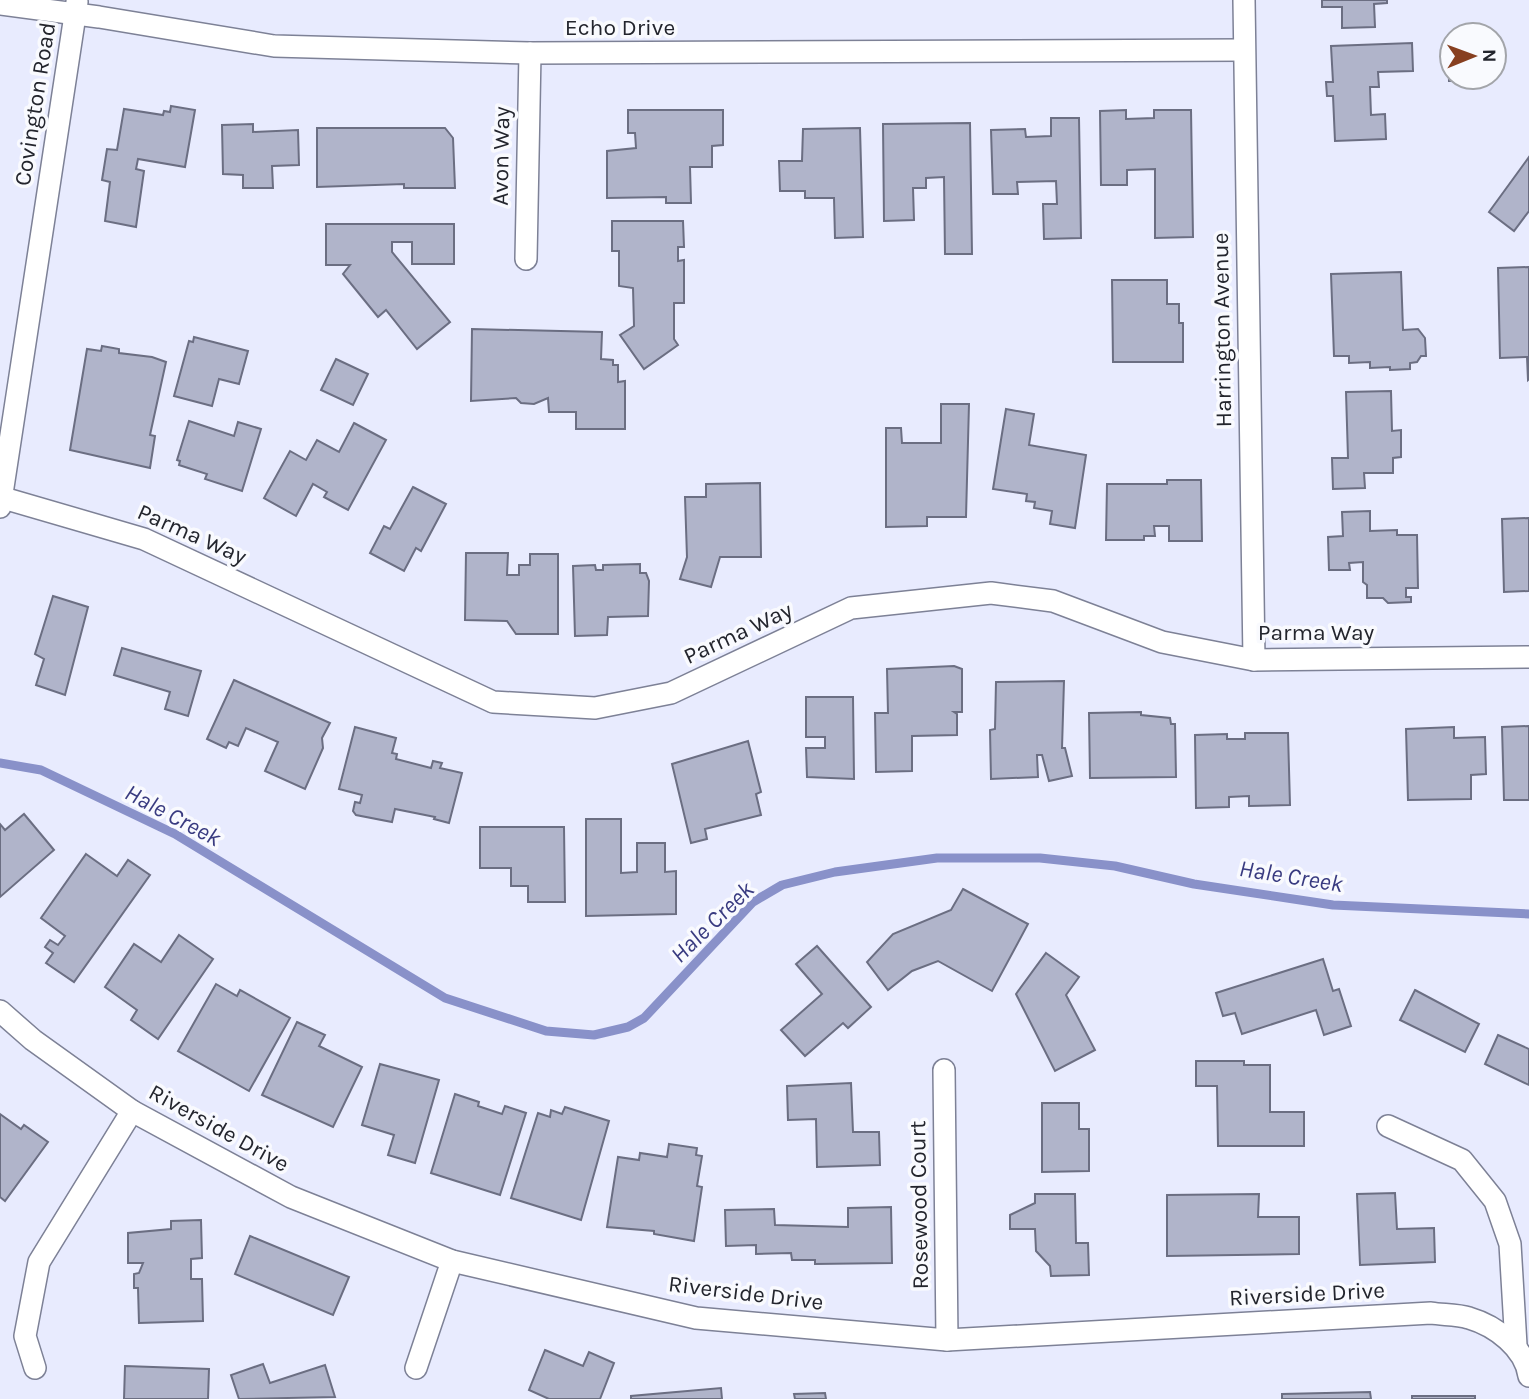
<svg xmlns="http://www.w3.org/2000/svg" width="1529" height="1399" font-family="Karla,sans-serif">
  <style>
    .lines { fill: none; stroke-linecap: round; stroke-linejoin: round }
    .stream { stroke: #8991c9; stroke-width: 9 }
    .building { fill: #b0b4ca; stroke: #6b6e82; stroke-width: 2 }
    .street-casing { stroke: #7d8196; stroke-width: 24 }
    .street { stroke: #fff; stroke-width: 21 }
    .labels { text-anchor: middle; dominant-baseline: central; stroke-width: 7; stroke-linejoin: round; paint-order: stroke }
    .street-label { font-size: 23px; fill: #23252d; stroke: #f9fafe }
    .water-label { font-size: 24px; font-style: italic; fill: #393b80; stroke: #f9fafe }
  </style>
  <rect width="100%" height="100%" fill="#e8ebfe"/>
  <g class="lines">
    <path class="stream" d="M0,763L41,770L175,834L445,998L546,1031L594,1035L628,1027L644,1018L753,902L782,885L835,872L937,858H1040L1115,866L1194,884L1333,905L1529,914"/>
  </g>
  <g class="building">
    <path d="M1322,0H1387V3L1374,4L1375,27L1342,28V7H1322Z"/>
    <path d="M1481,34L1452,35V77H1482V80L1449,81L1448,35Z"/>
    <path d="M1412,43L1413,71L1378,72L1379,87H1370L1371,115L1385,114L1386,139L1335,141L1333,96H1327L1326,82H1333L1331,46Z"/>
    <path d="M171,106L195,110L185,167L138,159L136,169L144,171L136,227L105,221L110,182L102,180L107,149L117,150L124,109L163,115L164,111L170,112Z"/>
    <path d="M628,110H723V145L712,146V167H690L691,203H666V197L607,198V151L636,148L635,133H628Z"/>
    <path d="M1126,110V119L1154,118V110H1191L1193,237L1155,238V169L1127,170V185H1101L1100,111Z"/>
    <path d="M1051,118H1079L1081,238L1044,239L1043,204H1057L1056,181L1017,182L1018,194H993L991,130L1025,129L1026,137L1051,136Z"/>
    <path d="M970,123L972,254H945L944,177L926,178V188H913L914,220L884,221L883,124Z"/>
    <path d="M253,124V132L298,130L299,165L272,166L273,188H243V175L223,174L222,125Z"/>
    <path d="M317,128H445L453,138L455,188H404V184L317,187Z"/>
    <path d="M860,128L863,237L835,238L834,198H805V191H780L779,161H802L803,129Z"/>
    <path d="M1529,157V211L1514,231L1489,212Z"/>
    <path d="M612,221H683L684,247H678V261L684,260V303H674V339L678,345L644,369L620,335L634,326L633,288L619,286V251H612Z"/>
    <path d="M326,224H454V264H412V242H392V252L450,322L417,349L386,310L378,317L343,274L350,265H326Z"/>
    <path d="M1529,267V379L1528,380L1527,357L1500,358L1498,268Z"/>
    <path d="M1401,272L1403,330L1418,329L1425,338L1426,356H1421L1417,362L1410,363V369L1390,370V367L1370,368V362L1349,363V356H1334L1331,274Z"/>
    <path d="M1112,280H1167V304H1179V323H1183V362H1113Z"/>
    <path d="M472,329L602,332L601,359L613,360V365H618V382L625,381V429H576V412H549L548,398L534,404L521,403L516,398L471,401Z"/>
    <path d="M194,337L248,351L239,384L219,379L212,406L174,396L189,341L193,342Z"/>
    <path d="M102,346L119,349V353L152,357L166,362L150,435L155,436L150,468L70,450L87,349L101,351Z"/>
    <path d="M336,359L368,374L353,405L321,390Z"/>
    <path d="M1391,391L1392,431L1401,430V457L1393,458V473H1364L1365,488L1333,489L1332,458H1348L1346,392Z"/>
    <path d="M941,404H969L966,517H927V526L886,527V428H901L902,443H941Z"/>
    <path d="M1006,409L1034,414L1029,445L1086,455L1075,528L1050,524L1052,511L1034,508L1035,502L1026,501L1027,494L993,489Z"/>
    <path d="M189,421L234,436L238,422L261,429L242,491L205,479L207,474L179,465L180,461L177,460Z"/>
    <path d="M354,423L386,440L348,510L324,497L327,492L313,484L296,516L264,498L290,451L306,460L317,440L339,452Z"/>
    <path d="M1167,480H1201L1202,541H1169V526H1154L1155,536H1144V540H1106L1107,484H1167Z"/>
    <path d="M760,483L761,557H720L711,587L680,579L687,557L685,497H706V484Z"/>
    <path d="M413,487L446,504L421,551L416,548L404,571L370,553L384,526L390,529Z"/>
    <path d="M1370,511V531L1397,530V535H1417L1418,588H1406V597H1411V602L1388,603L1383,598H1367V585L1363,582V562L1349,563L1350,570H1329L1328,537L1343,536L1342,512Z"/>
    <path d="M1529,518V591L1504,592L1502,519Z"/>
    <path d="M466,553H508L507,575H519V565H530V554H558V634H516L507,621L465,620Z"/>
    <path d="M640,564V573H646L649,581L648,616L608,617L607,635L575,636L573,566L595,565L596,570H603V565Z"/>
    <path d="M53,596L88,607L65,695L36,685L44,659L35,654Z"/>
    <path d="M122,648L201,671L188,716L165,709L170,692L114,675Z"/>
    <path d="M954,666L962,669V712H954L957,714V735L912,736V771L876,772L875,713H888L887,669Z"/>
    <path d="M234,680L330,723L322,738L323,748L305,789L265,771L278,742L246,728L238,746L229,742L226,748L207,739Z"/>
    <path d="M1064,681L1062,748H1065L1072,776L1049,781L1042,755H1037L1038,777L991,779L990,730L995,729L996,682Z"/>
    <path d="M806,697H853L854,779L807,777L806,748H825V737H806Z"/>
    <path d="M1141,712V715L1170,718L1171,724H1175L1176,777L1090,778L1089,713Z"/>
    <path d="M1529,726V800H1504L1502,727Z"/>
    <path d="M355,727L396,738L392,753L397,754L396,759L431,768L433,761L442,763L440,768L462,773L449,823L434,819L435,817L395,809L392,822L356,815L353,811L355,802L360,803L362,795L339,789Z"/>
    <path d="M1454,727V738L1485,737L1486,774L1471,775V799L1408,800L1406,729Z"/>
    <path d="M1245,733H1288L1290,805L1249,806V796L1229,797V807L1196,808L1195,735L1227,734V739H1245Z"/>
    <path d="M748,741L761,792L756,794L761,815L705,829L707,839L691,843L672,764Z"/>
    <path d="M24,814L54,850L0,897V824L5,830Z"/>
    <path d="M586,819H621V873L637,872V843H665V872L676,871V914L586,916Z"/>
    <path d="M480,827H564L565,902H528V886H511V868H480Z"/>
    <path d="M86,854L117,876L128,860L150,875L74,982L46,963L53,953L45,947L50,940L58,945L65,936L41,918Z"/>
    <path d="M963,889L1028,924L992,991L938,961L912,971L888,990L867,962L893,934L951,910Z"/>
    <path d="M179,935L213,959L158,1039L131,1020L137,1010L105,987L134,944L161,962Z"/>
    <path d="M817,946L871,1007L848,1028L843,1023L805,1056L781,1030L822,994L796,964Z"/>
    <path d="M1046,953L1079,977L1066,995L1095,1050L1055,1071L1016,994Z"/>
    <path d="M1323,959L1333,991L1339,989L1351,1026L1324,1035L1316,1010L1242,1034L1235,1013L1223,1016L1216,993Z"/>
    <path d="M216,984L237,996L240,990L290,1018L249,1091L178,1051Z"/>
    <path d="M1415,990L1479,1024L1465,1052L1400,1020Z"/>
    <path d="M297,1022L325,1035L319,1046L362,1067L333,1127L262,1095Z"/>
    <path d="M1498,1035L1529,1049V1085L1485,1064Z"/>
    <path d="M1196,1061H1244V1065H1270V1112H1304V1146H1218L1217,1086H1196Z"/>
    <path d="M380,1064L439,1080L415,1163L388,1155L394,1135L362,1125Z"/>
    <path d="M851,1083L853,1132H879L880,1165L817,1167L816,1119L788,1120L787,1086Z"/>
    <path d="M455,1094L479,1102L478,1106L502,1114L505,1106L526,1113L500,1195L431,1173Z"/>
    <path d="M1042,1103H1079V1129H1089V1171L1042,1172Z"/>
    <path d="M565,1107L609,1121L581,1220L511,1198L538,1113L550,1117L551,1110L562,1114Z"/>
    <path d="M0,1114L21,1129L24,1125L48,1142L5,1201L0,1197Z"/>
    <path d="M669,1144L697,1148L696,1155L702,1156L697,1186L702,1187L694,1241L654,1234V1231L607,1227L618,1157L639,1160L640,1153L667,1157Z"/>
    <path d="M1395,1193L1397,1229L1434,1228L1435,1262L1360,1265L1357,1194Z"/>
    <path d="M1035,1194H1075L1076,1243H1088L1089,1275L1051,1276L1050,1266L1036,1251L1035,1229H1010V1215L1035,1203Z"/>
    <path d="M1259,1194L1258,1217H1299V1254L1167,1256V1195Z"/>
    <path d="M891,1207L892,1263L815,1264V1260H792L791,1253L756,1254V1245L726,1246L725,1210L774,1209L775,1225L848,1227V1208Z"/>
    <path d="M201,1220L202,1258L191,1259V1279H202L203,1321L139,1323L138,1288H134V1274L139,1273L143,1263H128V1233L171,1229V1221Z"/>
    <path d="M250,1236L349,1277L333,1315L235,1274Z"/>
    <path d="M545,1350L583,1366L589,1352L614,1363L600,1399H549L529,1390Z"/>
    <path d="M263,1364L270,1383L325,1365L335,1397L239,1399L231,1375Z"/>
    <path d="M125,1366L209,1369L208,1399H124Z"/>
    <path d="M721,1388L722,1399H631V1396Z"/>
    <path d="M1370,1392L1371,1399H1282V1394Z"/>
    <path d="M825,1393L826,1399H795L794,1394Z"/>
    <rect x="1412" y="1396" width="63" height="3"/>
  </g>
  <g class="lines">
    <g class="street-casing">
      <g id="street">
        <path d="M1244,0L1254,660"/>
        <path d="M0,4L99,17L274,46L530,53L1244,50"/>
        <path d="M526,259L530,53"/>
        <path d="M0,497L144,539L493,702L595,708L671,693L851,608L991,593L1053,601L1162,642L1254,660L1529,657"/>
        <path d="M0,507L77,2"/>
        <path d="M0,1011L33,1040L132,1111L291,1197L452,1261L696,1318L947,1340L1431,1313C1443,1315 1457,1314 1469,1318C1496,1326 1525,1348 1529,1376"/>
        <path d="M944,1070L947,1340"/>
        <path d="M1388,1126L1462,1160L1495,1201L1510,1244L1516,1345"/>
        <path d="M35,1368L25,1336L39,1262L132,1111"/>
        <path d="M416,1368L452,1261"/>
      </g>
    </g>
    <use href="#street" class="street"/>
  </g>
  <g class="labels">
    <g class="street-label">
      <text x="620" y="27">Echo Drive</text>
      <text transform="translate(35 104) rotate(-81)">Covington Road</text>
      <text transform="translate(501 156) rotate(-89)">Avon Way</text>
      <text transform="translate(1222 330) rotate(-91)">Harrington Avenue</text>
      <text transform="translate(192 534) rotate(24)">Parma Way</text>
      <text x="1316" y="632">Parma Way</text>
      <text transform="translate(738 633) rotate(-25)">Parma Way</text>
      <text transform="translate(219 1128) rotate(29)">Riverside Drive</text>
      <text transform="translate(919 1205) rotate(-91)">Rosewood Court</text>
      <text transform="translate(746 1293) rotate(7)">Riverside Drive</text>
      <text transform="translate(1307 1294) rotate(-3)">Riverside Drive</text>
    </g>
    <g class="water-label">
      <text transform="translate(173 815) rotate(28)">Hale Creek</text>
      <text transform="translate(1291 876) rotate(9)">Hale Creek</text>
      <text transform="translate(712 922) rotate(-44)">Hale Creek</text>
    </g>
  </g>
  <g transform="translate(1473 56) rotate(89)"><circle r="33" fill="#f9fafe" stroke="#a3a5aa" stroke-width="2"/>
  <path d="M0-5L12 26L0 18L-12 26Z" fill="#873f20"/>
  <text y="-10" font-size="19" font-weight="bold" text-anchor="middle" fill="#23252d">N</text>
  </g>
</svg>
